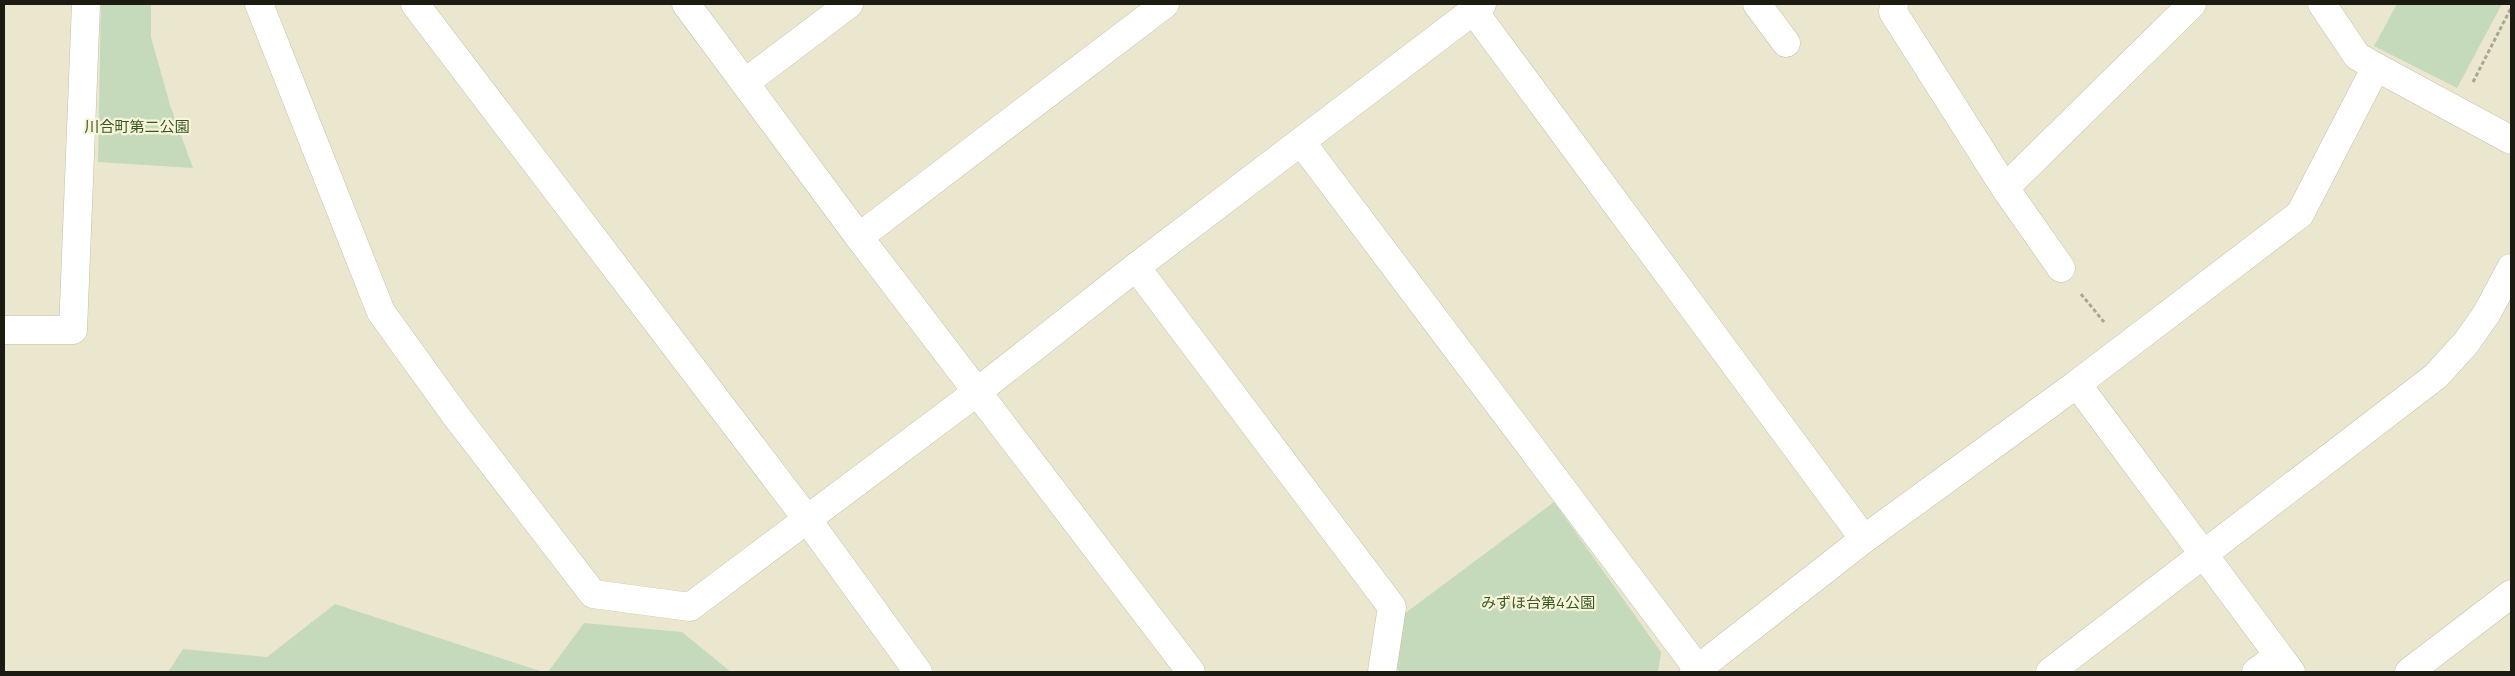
<svg xmlns="http://www.w3.org/2000/svg" width="2515" height="676" font-family="Manrope,'Noto Sans JP',sans-serif">
  <style>
    .green { fill: #c5daba }
    .lines { fill: none; stroke-linecap: round; stroke-linejoin: round }
    .minor-casing { stroke: #c4c0a9; stroke-width: 29 }
    .path { stroke: #a9a693; stroke-width: 3; stroke-dasharray: 4 2.5; stroke-linecap: butt }
    .minor { stroke: #fff; stroke-width: 28 }
    .labels { text-anchor: middle; dominant-baseline: central; stroke-width: 4.5; stroke-linejoin: round; paint-order: stroke }
    .park-label { font-size: 15px; fill: #36591e; stroke: #f8f4dc }
  </style>
  <rect width="100%" height="100%" fill="#ebe7cf"/>
  <g class="green">
    <path d="M101,4H151V37L170,105L193,168L98,162Z"/>
    <path d="M2397,4H2502L2457,88L2374,46Z"/>
    <path d="M1554,502L1661,652L1658,672H1400L1395,666L1404,614Z"/>
    <path d="M335,604L543,672H168L183,649L267,657Z"/>
    <path d="M584,623L682,632L731,672H548Z"/>
  </g>
  <g class="lines">
    <g class="minor-casing">
      <g id="minor">
        <path d="M259,4L381,312L456,416L593,594L690,607L977,392L1136,267L1482,4"/>
        <path d="M415,4L807,519L918,672"/>
        <path d="M686,4L859,237L1191,672"/>
        <path d="M1757,4L1786,43"/>
        <path d="M1894,4L1893,12L2005,188L2061,268"/>
        <path d="M2322,4L2357,56L2376,67"/>
        <path d="M1473,10L1864,539"/>
        <path d="M746,82L849,4"/>
        <path d="M1302,143L1698,669"/>
        <path d="M2005,188L2192,4"/>
        <path d="M859,237L1165,4"/>
        <path d="M1136,267L1392,607L1382,672"/>
        <path d="M4,330H73L86,4"/>
        <path d="M2077,384L2291,672"/>
        <path d="M1694,672L1864,539L2077,384L2300,214L2376,67L2511,140"/>
        <path d="M2050,672L2436,376L2466,343L2487,313L2511,268"/>
        <path d="M2256,672L2278,656"/>
        <path d="M2409,672L2511,594"/>
      </g>
    </g>
    <g class="path">
      <path d="M2473,82L2511,8"/>
      <path d="M2081,294L2104,322"/>
    </g>
    <use href="#minor" class="minor"/>
  </g>
  <g class="labels">
    <g class="park-label">
      <text x="137" y="126">川合町第二公園</text>
      <text x="1538" y="602">みずほ台第4公園</text>
    </g>
  </g>
  <rect width="2515" height="676" fill="none" stroke="#1c1b12" stroke-width="10"/>
</svg>
